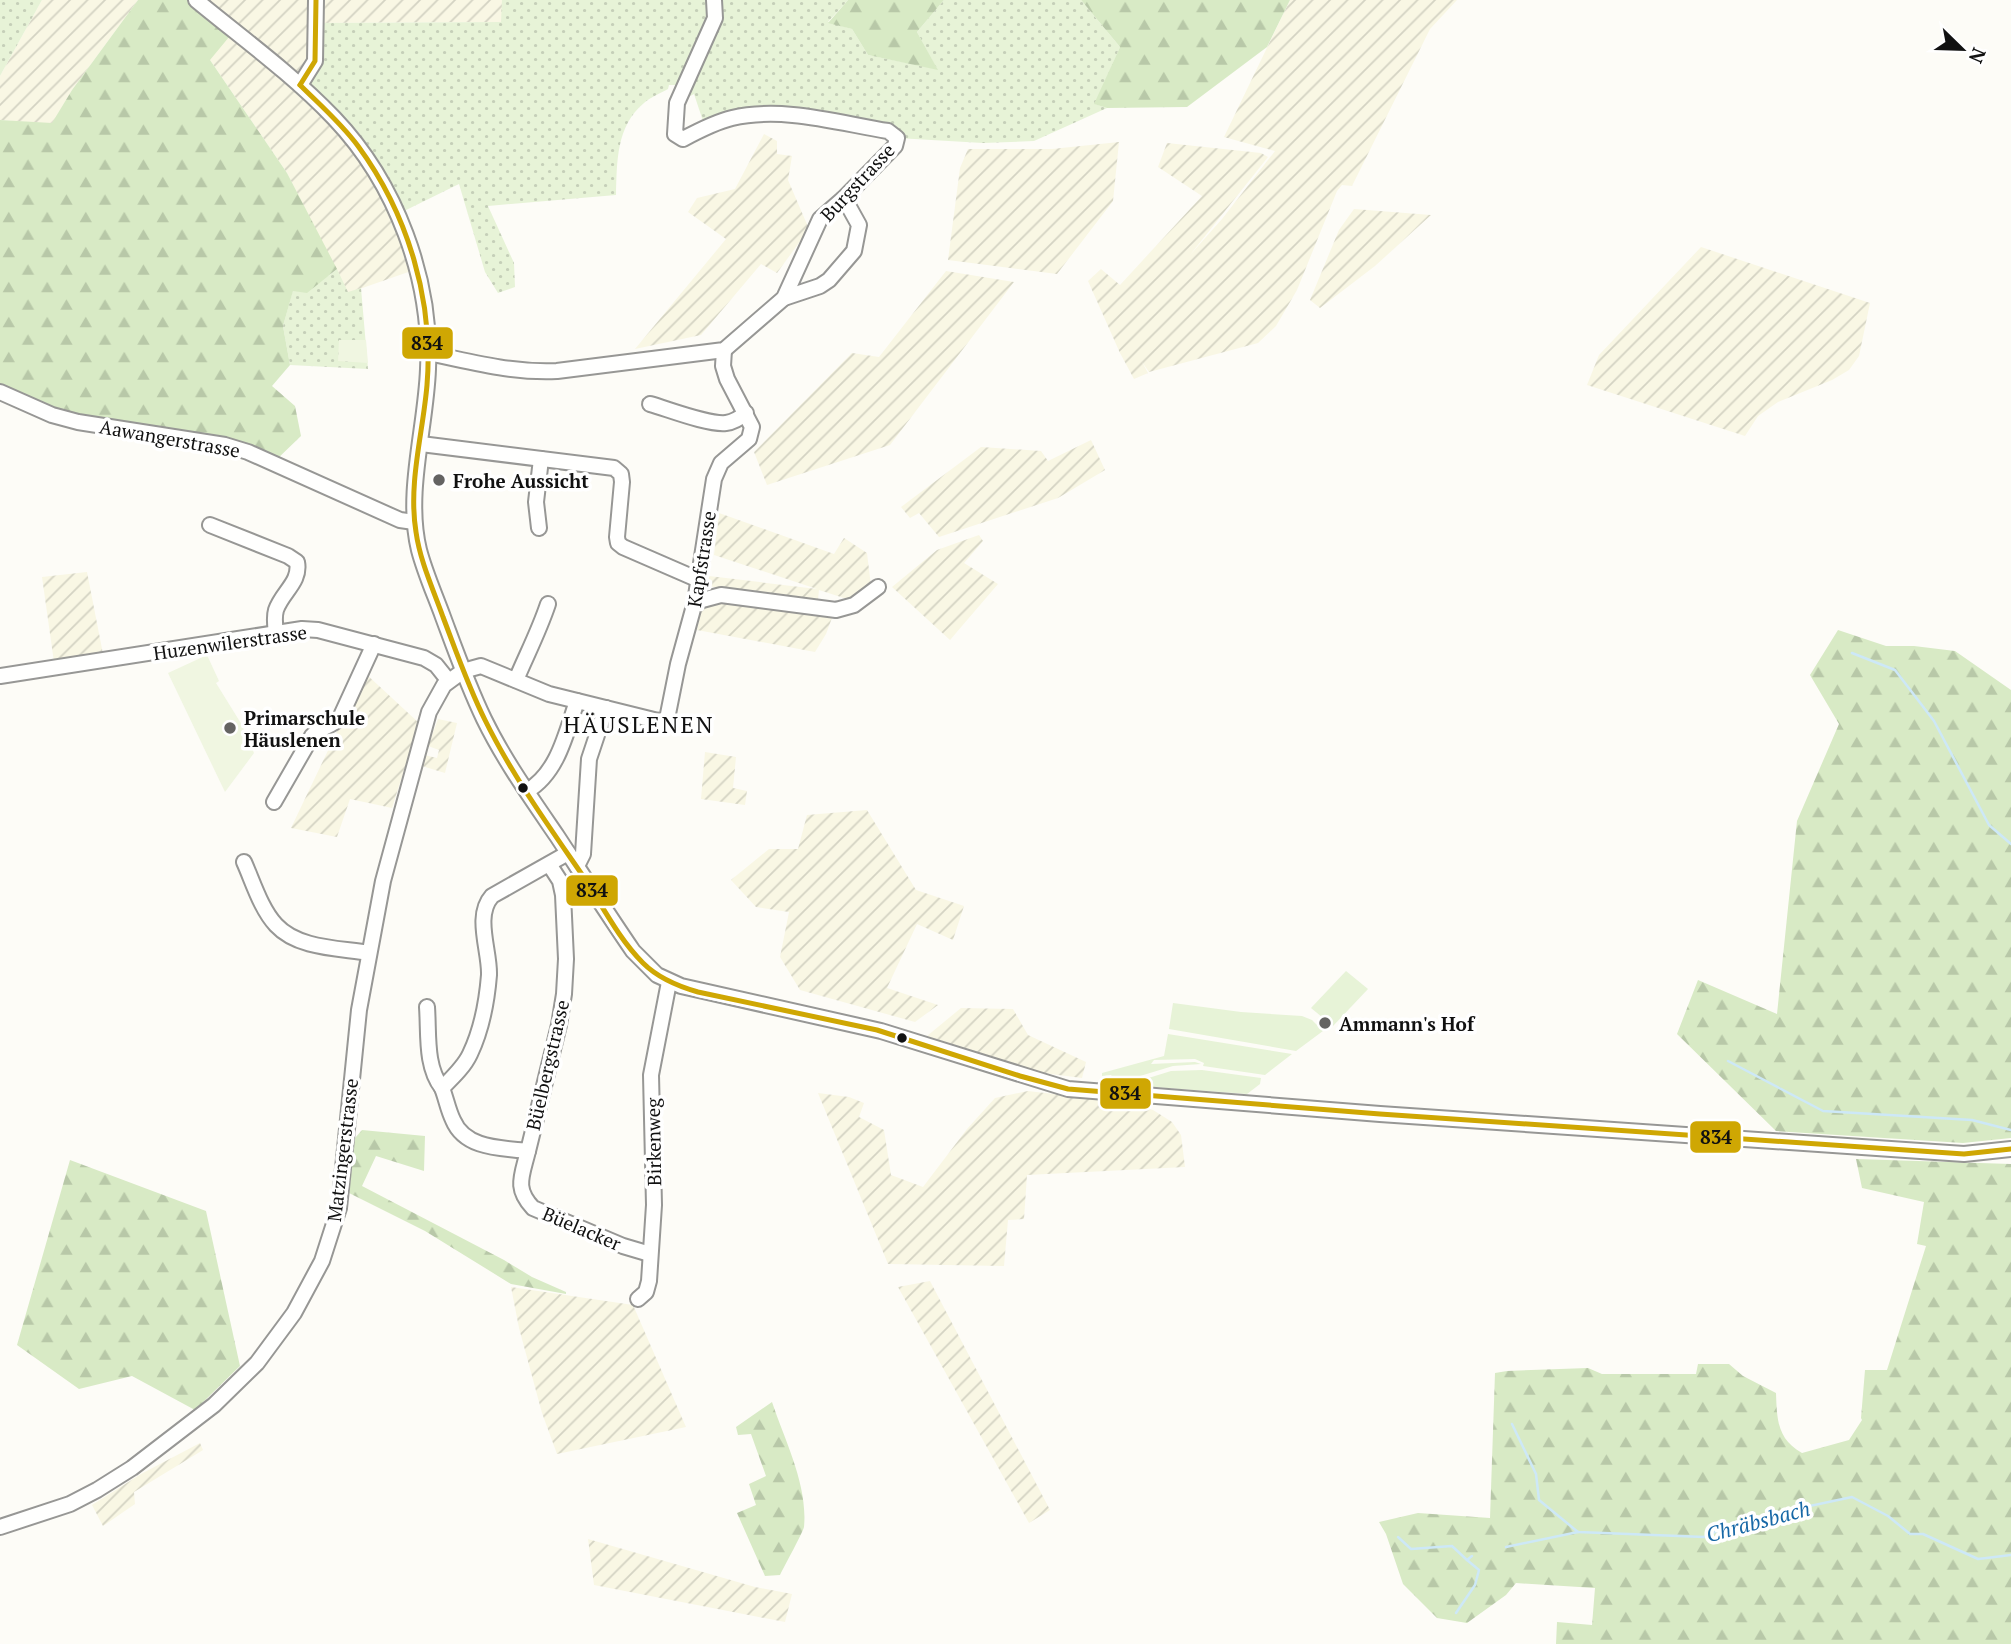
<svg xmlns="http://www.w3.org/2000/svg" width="2011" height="1644" font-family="'PT Serif',serif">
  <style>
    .farmland { fill: url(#farmland-furrows) }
    .grass { fill: url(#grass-dots) }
    .forest { fill: url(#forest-firs) }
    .park { fill: #e7f3d7 }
    .pitch { fill: #f0f6e1 }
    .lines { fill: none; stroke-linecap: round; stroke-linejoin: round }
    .stream { stroke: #cde8f7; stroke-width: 2.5 }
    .minor-casing { stroke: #979795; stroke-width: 18 }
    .minor { stroke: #fffffe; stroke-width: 14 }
    .bus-1-casing { stroke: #fff; stroke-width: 10 }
    .bus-1 { stroke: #cfa703; stroke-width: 5 }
    .poi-dot { fill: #646362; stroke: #fff; stroke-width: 2.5 }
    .bus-dot { fill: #111; stroke: #fff; stroke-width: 2.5 }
    .labels { text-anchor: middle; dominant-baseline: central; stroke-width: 7; stroke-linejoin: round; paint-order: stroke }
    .street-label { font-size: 19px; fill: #111; stroke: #fff }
    .poi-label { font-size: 19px; font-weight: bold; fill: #111; stroke: #fff; text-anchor: start }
    .water-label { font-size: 21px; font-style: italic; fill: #1768a6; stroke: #fff }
    .quarter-label { font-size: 23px; letter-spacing: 2px; fill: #111; stroke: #fff }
    .line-badge { stroke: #fff; stroke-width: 2.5 }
    .pale-badge-label { font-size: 19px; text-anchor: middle; font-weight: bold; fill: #111 }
  </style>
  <defs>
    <pattern id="farmland-furrows" width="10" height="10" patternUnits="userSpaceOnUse" patternTransform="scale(1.75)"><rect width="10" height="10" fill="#f9f7e4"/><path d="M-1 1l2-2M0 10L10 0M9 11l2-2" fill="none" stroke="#d4d3c3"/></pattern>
    <pattern id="grass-dots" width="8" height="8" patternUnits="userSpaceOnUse" patternTransform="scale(1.75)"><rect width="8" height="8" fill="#e7f3d7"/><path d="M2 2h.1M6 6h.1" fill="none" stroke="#c5cfb8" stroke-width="1.8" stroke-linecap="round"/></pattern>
    <pattern id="forest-firs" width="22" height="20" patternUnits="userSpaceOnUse" patternTransform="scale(1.75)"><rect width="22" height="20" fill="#d8eac5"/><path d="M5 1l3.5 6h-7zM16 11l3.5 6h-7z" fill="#b8c8a8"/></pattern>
  </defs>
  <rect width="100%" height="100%" fill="#fdfcf7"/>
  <g class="farmland">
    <path d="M42,0H138L72,90L52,124L0,120V76Z"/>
    <path d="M196,0H502V22L316,23L359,148L417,269L348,293L287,173L210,60Z"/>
    <path d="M1290,0H1457L1430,29L1352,186L1342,185L1337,191L1297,290L1276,326L1258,343L1149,372L1142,362L1148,373L1134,379L1120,353L1088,281L1101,269L1120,285L1202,196L1158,167L1167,143L1261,153L1268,157L1190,255L1222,219L1275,151L1224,137Z"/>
    <path d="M764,134L777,141V154L792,156L788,180L809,229L777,273L761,264L701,335L635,349L726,239L688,212L697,198L735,189Z"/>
    <path d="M1119,142L1113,201L1057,274L948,260L960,168L968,149H1052Z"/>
    <path d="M1354,209L1431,215L1375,266L1320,308L1310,300L1339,230Z"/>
    <path d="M1701,247L1870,303L1859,356L1849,370L1832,380L1778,402L1758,416L1745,436L1587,385L1599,355Z"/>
    <path d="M946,271L1014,282L890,445L767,485L754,452L852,353L879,357Z"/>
    <path d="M1091,440L1105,470L1058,498L939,537L919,513L910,518L901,507L981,447L1041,451L1048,461Z"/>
    <path d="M719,513L834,554L844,538L867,553L871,586L847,599L819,590L818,599L706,586L709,576L817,589L714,555Z"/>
    <path d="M979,535L983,541L964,563L998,584L950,640L892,587L937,550Z"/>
    <path d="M87,572L103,654L54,662L42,577Z"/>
    <path d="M717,601L833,615L826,634L815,652L697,630L702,607Z"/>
    <path d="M365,673L419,723L392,808L350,799L337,837L291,828Z"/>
    <path d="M438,719L457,723L445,773L422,766L424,755L437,758L439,750L428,746Z"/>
    <path d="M705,752L736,757L733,788L747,791L745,805L701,799Z"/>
    <path d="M867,810L916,890L964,906L953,940L917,924L887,988L938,1005L915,1022L800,990L780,957L789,912L756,907L731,880L769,849H798L807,815Z"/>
    <path d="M961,1008L1013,1009L1028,1035L1086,1062L1082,1078L1043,1073L927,1036Z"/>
    <path d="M1028,1091L1130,1103L1153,1110L1172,1122L1181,1135L1185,1167L1027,1175L1024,1219L1008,1220L1004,1266L888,1264L818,1093L849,1097L864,1103L859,1117L884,1130L891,1175L923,1187L967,1129L995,1098Z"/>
    <path d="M930,1281L1050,1510L1029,1523L898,1287Z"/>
    <path d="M511,1287L633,1305L686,1427L557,1454L542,1413L519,1328Z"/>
    <path d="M200,1443L203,1450L134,1492L135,1504L103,1526L92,1505L141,1474Z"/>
    <path d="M588,1539L755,1587L792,1594L785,1622L594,1585Z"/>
  </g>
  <g class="grass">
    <path d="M0,0H42L0,76Z"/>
    <path d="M502,0H848L828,22L852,29L868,55L937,69L917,32L944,0H1081L1120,47L1095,104L1107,108L1034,141L983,143L897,138L799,116L705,127L694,94L677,103L681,91L676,85H669L668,89C661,93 651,97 644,103C616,126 617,162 616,195L488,206L514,263L515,287L498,293L485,272L459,184L398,214L381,182L300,85L306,77L316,23L501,22Z"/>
    <path d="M337,269L348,292L361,288L368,369L290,365L283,326L293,290L330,275Z"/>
  </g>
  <g class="forest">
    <path d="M138,0H196L234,31L210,60L287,173L337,269L307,293L293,291L283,326L290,365L272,386L295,406L301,436L274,462L78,422L0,392V120L52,123L72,90Z"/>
    <path d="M848,0H944L917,32L938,70L868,55L852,29L828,23Z"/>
    <path d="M1081,0H1290L1267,47L1187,107L1107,108L1094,104L1120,47Z"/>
    <path d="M1838,630L1886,646H1914L1955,651L2011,690V1138L1963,1143L1776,1131L1677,1034L1698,980L1777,1014L1797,821L1839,724L1810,675Z"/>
    <path d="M362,1130L425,1136L424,1171L376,1156L362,1186L504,1260L532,1277L566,1292V1294L511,1284L425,1231L349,1193L355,1138Z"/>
    <path d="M1856,1159L2011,1164V1644H1556L1557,1622L1592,1625L1595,1588L1516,1583L1506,1595L1467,1623L1437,1618L1403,1584L1386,1534L1379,1522L1418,1513L1490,1518L1495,1373L1507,1371L1588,1368L1602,1374H1696L1698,1364H1729L1743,1376L1776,1393C1777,1419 1777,1439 1802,1453L1849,1440L1862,1420L1861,1418L1865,1370H1887L1926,1246L1917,1244L1924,1202L1862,1188Z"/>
    <path d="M70,1160L206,1211L240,1366L195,1410L132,1376L79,1389L17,1345Z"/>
    <path d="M772,1402C785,1441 808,1485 804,1527C803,1532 784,1567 780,1575L765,1576L737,1513L756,1505L749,1484L766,1476L751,1434L738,1435L736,1427Z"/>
  </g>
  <g class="park">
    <path d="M1346,971L1368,989L1333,1026L1311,1008Z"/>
    <path d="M1173,1003L1241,1012L1302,1016L1312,1020L1323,1031L1296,1051L1169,1029Z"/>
    <path d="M1168,1034L1292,1054L1265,1075L1203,1066L1204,1063L1195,1059L1154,1060L1151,1064L1195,1062L1201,1064L1173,1066L1117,1083L1111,1075L1102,1076V1073L1164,1056Z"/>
    <path d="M1202,1070L1261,1078L1260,1084L1247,1094L1126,1085L1171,1071Z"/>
  </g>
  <g class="pitch">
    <path d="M339,340H366L368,363L338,361Z"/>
    <path d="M207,655L219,681L216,683L242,725L254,753L225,792L168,673Z"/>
  </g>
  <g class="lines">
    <g class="stream">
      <path d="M1852,653L1895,670L1934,721L1989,825L2011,844"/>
      <path d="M1728,1061L1823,1111L1972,1120L2011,1130"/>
      <path d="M1512,1424L1536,1474L1539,1500L1578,1532L1704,1537L1739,1521L1852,1497L1888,1516L1910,1534H1923L1978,1559L2011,1555"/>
      <path d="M1398,1537L1411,1549L1452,1546L1467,1560"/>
      <path d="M1506,1547L1578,1532"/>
      <path d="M1456,1613L1475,1585L1479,1570L1467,1560L1472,1556"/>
    </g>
    <g class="minor-casing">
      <g id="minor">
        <path d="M196,0C242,38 292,74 334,118C396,183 432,279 428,369C426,427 405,493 419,550C425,573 435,595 443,617C456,652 468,686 484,719C504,760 531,798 557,836C582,874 607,913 633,951L657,975L681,986L881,1031L1068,1089L1380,1114L1964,1154L2011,1149"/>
        <path d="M300,85L315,61L316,0"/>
        <path d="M784,298L820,286L829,280L854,251L859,225L844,198"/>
        <path d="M428,353C473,362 510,373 557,371L724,350L784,298L820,219L844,198L895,146L897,138L888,131C838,123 783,106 732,118C715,122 698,131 683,139L675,134L677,103L715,18L714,0"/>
        <path d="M0,392L52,415L78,422L225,445L248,452L400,520L414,522"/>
        <path d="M650,404C668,409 708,425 726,423C734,422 740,418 746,413"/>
        <path d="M421,444L614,468L621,474L622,482L617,537L618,543L623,547L699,580"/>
        <path d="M210,525L288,556L297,562C301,582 282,592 276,610C274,617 275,626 276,633"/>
        <path d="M539,528L536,502L541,459"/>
        <path d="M695,602L721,595L836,610L854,605L878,587"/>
        <path d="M0,676L302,629L318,630L424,658L436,665L448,680"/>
        <path d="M516,680C527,654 539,631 548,604"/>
        <path d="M527,791C558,773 566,733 577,701"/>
        <path d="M274,802L312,736C320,727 331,727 340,718L374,644"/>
        <path d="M244,862C253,882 261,909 276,925C298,949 340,948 369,953"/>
        <path d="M549,864L560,881L563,895L566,959L564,994L559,1025L528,1151C501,1148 465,1149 453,1120C448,1110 446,1098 442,1088C452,1078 464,1067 470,1054C481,1031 487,1000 489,975C490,951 474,916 492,896L568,853"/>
        <path d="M577,866L583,854L589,759L606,708"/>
        <path d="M427,1007C429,1034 425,1066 442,1088"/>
        <path d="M528,1151C522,1176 514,1188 533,1208L623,1246L650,1254"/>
        <path d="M638,1299L646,1292L649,1281L654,1205L651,1075L669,982"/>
        <path d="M0,1527L70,1504L97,1490L132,1468L214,1405L257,1363L294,1313L322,1261L339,1208L359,1010L383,881L429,712L444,685L463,671L481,666L549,694L658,721L667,719L678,664L695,602L714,479L721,463L749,439L752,427L727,379L723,366L724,350"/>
      </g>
    </g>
    <use href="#minor" class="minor"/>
    <g class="bus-1-casing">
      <g id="bus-1">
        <path d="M300,85C320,105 341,123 358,146C408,214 434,301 427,385C423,433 408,483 416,532C420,561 433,589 443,617C456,651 468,686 485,720C512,775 548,825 583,876C602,905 618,938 643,963C658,978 677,986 698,992L877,1030L1020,1076L1068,1089L1380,1114L1964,1154L2011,1149"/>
        <path d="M300,85L315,61L316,0"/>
      </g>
    </g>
    <use href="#bus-1" class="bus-1"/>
  </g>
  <g class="poi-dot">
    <circle cx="439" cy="480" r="7"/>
    <circle cx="230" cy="728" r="7"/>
    <circle cx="1325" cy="1023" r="7"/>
  </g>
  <g class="bus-dot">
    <circle cx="523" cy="788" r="6"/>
    <circle cx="902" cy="1038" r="6"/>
  </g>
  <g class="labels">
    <g class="street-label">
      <text transform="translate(857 182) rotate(-47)">Burgstrasse</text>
      <text transform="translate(170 438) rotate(10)">Aawangerstrasse</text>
      <text transform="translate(701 559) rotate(-81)">Kapfstrasse</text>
      <text transform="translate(230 642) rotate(-8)">Huzenwilerstrasse</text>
      <text transform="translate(547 1065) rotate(-77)">Büelbergstrasse</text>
      <text transform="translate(653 1142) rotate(-91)">Birkenweg</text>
      <text transform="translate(342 1150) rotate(-83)">Matzingerstrasse</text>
      <text transform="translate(582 1228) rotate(23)">Büelacker</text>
    </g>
    <g class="poi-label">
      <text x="453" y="480">Frohe Aussicht</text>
      <text x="244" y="717">Primarschule<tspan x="244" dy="22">Häuslenen</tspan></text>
      <text x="1339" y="1023">Ammann's Hof</text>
    </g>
    <g class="water-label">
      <text transform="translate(1758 1521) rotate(-15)">Chräbsbach</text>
    </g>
    <g class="quarter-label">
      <text x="639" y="724">HÄUSLENEN</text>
    </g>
  </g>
  <g class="line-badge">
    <rect x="401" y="326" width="53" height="34" rx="7" fill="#cfa703"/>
    <rect x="565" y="874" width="54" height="33" rx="7" fill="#cfa703"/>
    <rect x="1099" y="1077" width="53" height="33" rx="7" fill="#cfa703"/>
    <rect x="1689" y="1120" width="53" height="34" rx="7" fill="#cfa703"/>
  </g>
  <g class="pale-badge-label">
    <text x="427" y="350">834</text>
    <text x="592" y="897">834</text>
    <text x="1125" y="1100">834</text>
    <text x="1716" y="1144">834</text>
  </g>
  <g transform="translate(1962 49) rotate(113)" stroke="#ffffff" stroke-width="5" paint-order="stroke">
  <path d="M0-5L12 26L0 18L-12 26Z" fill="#111111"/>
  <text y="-10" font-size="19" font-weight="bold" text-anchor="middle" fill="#111111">N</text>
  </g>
</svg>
